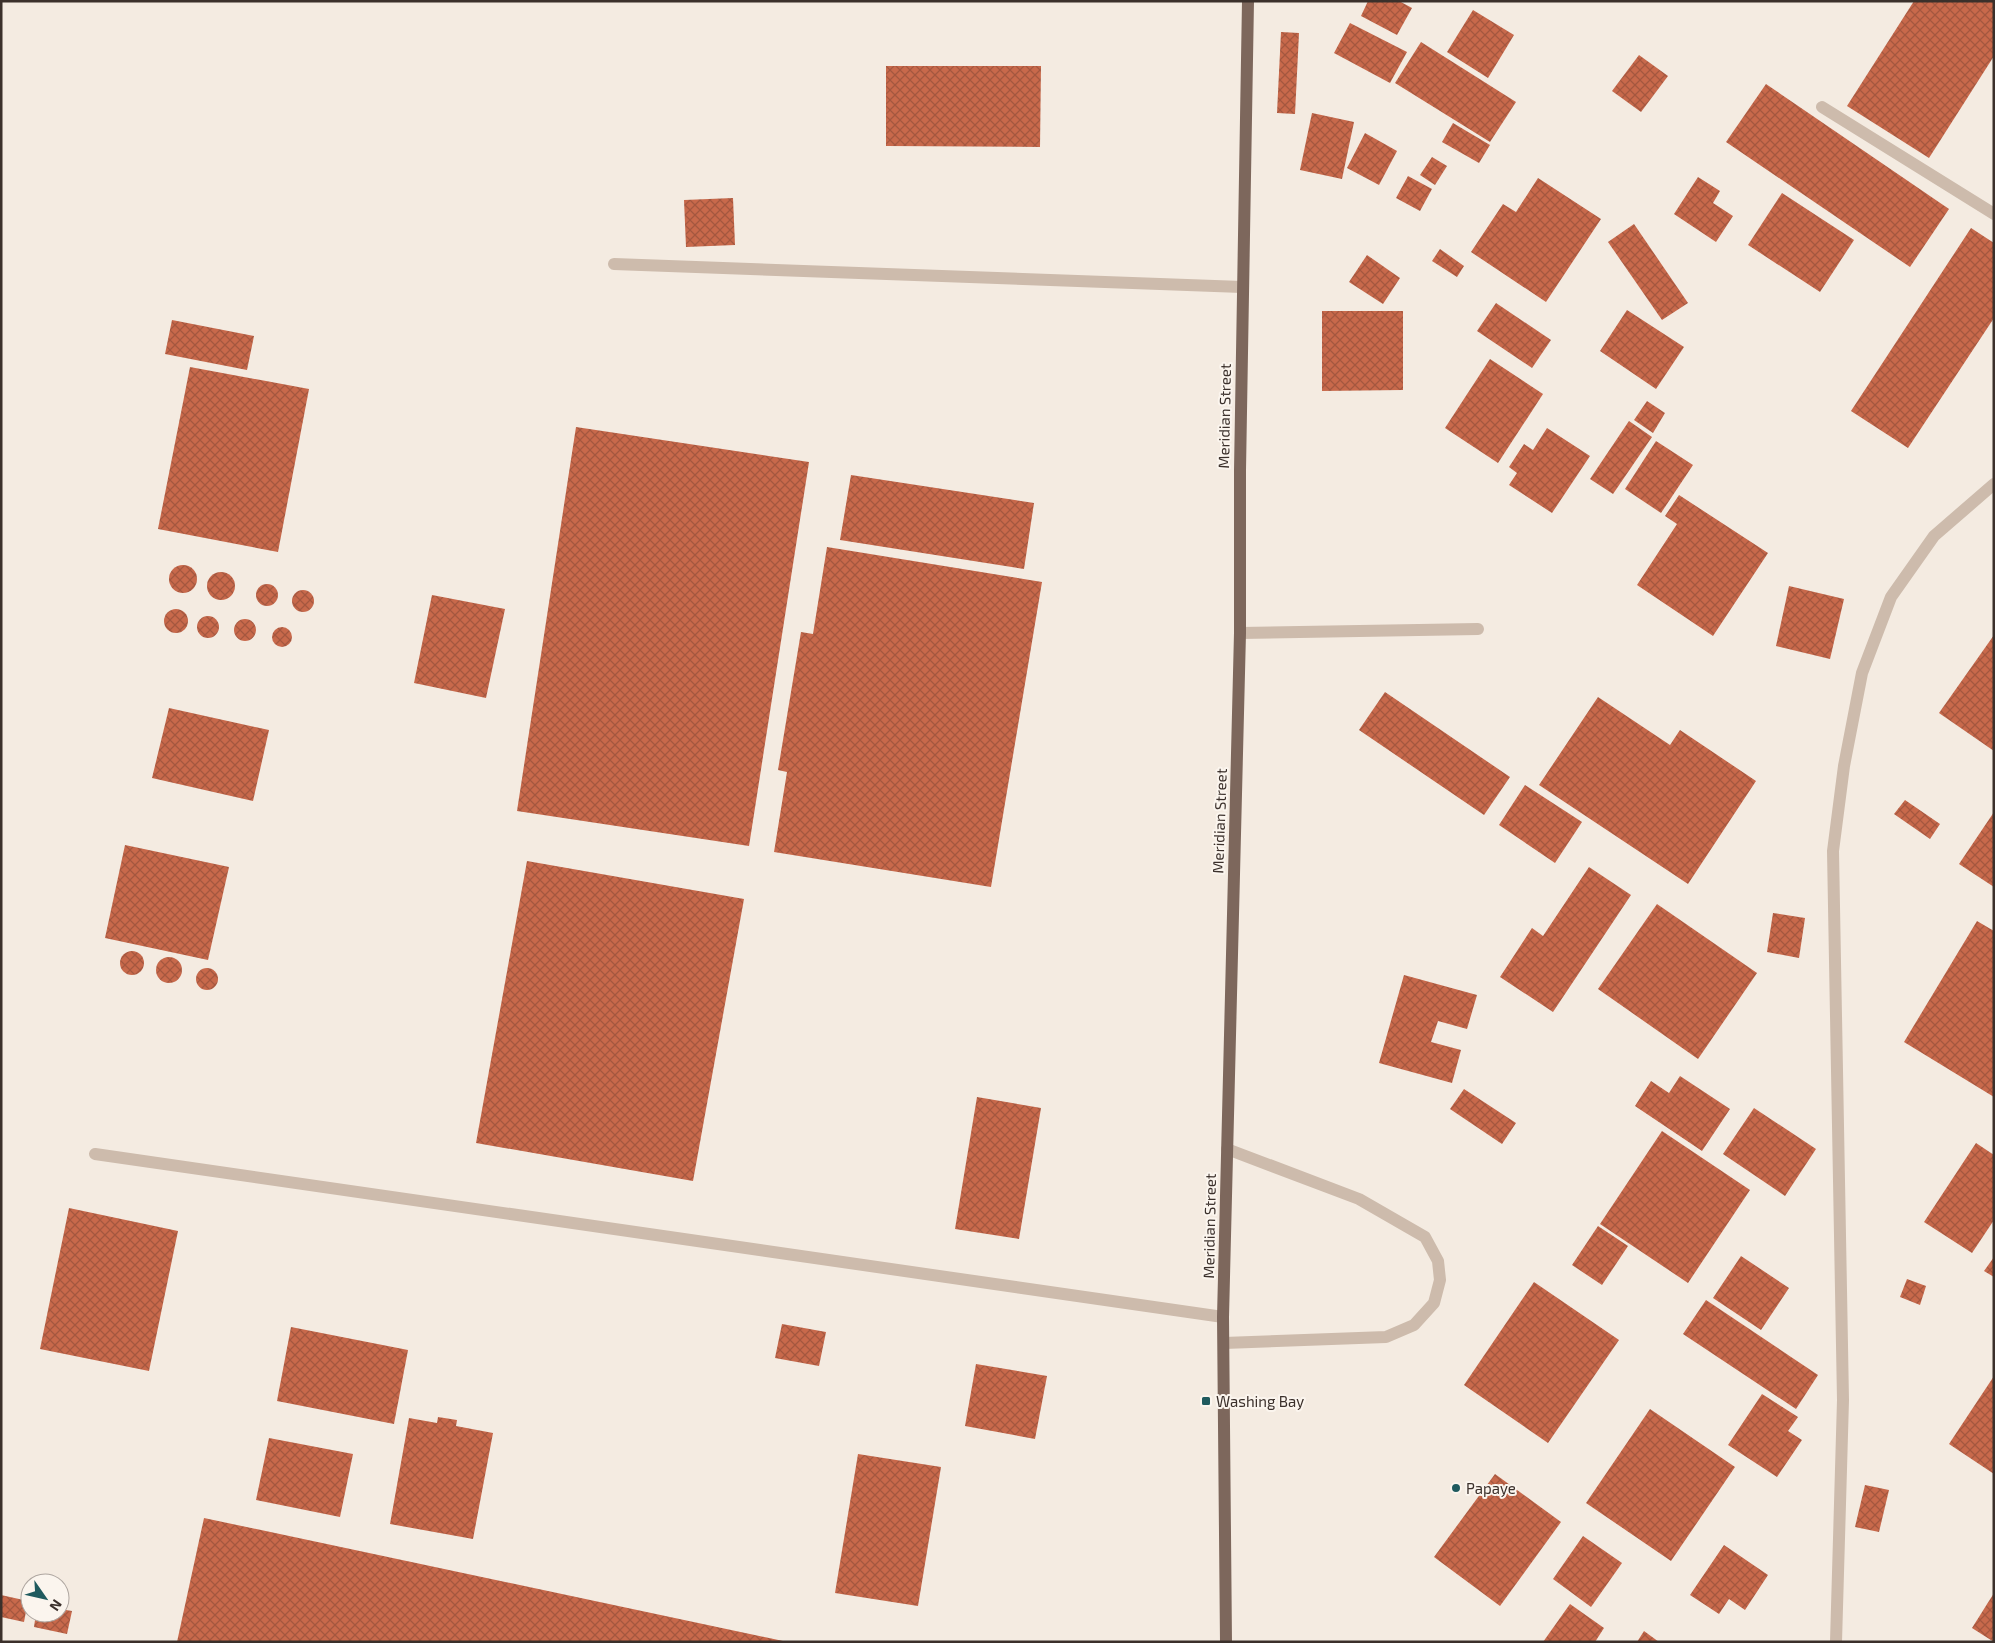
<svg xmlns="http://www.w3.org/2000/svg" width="1995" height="1643" font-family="'Exo 2',sans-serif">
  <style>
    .building { fill: url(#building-cross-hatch) }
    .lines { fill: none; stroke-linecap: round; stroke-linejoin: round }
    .minor { stroke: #cdbbac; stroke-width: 12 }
    .major { stroke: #7d675c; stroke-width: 12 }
    .poi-dot { fill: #1f5a5e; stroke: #fbf5ee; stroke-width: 2 }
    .labels { text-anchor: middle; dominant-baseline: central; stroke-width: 4; stroke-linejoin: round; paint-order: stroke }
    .street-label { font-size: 15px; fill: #3b302b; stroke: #fbf5ee }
    .poi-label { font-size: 15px; fill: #3b302b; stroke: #fbf5ee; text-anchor: start }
  </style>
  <defs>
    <pattern id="building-cross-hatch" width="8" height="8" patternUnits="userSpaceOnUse" patternTransform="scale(1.25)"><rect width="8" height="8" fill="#c8694b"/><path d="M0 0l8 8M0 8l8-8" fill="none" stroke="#a4573f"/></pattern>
  </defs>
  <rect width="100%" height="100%" fill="#f4ebe1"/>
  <g class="building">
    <path d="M1368,1H1399L1412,8L1397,35L1361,16Z"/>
    <path d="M1914,1H1994V56L1929,158L1847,106Z"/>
    <path d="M1473,10L1514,35L1488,78L1447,52Z"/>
    <path d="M1350,23L1407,52L1390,83L1334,53Z"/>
    <path d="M1281,32L1299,33L1295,114L1277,113Z"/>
    <path d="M1421,42L1516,102L1490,142L1395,83Z"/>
    <path d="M1639,55L1668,76L1641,112L1612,91Z"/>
    <path d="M886,66H1041L1040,147L886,146Z"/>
    <path d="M1766,84L1949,209L1910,267L1726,142Z"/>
    <path d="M1312,113L1354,122L1342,179L1300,170Z"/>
    <path d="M1453,123L1490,145L1479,163L1442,142Z"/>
    <path d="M1365,133L1397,151L1379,185L1347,168Z"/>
    <path d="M1432,157L1447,166L1435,185L1420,175Z"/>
    <path d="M1408,176L1432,189L1420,211L1396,198Z"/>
    <path d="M1698,177L1720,191L1713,203L1733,216L1716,242L1674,214Z"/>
    <path d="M1538,178L1601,219L1546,302L1471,252L1503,204L1516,212Z"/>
    <path d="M1782,193L1854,240L1820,292L1748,245Z"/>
    <path d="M733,198L735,245L686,247L684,200Z"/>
    <path d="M1634,224L1688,303L1662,320L1608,242Z"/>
    <path d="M1971,228L1994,243V318L1908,448L1851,411Z"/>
    <path d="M1440,249L1464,266L1457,277L1432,261Z"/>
    <path d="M1367,255L1400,278L1383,304L1349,282Z"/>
    <path d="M1496,303L1551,340L1532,368L1477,331Z"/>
    <path d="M1627,310L1684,347L1656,389L1600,351Z"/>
    <path d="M1322,311H1403V390L1322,391Z"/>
    <path d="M172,320L254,336L247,370L165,354Z"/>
    <path d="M1490,359L1543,394L1498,463L1445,428Z"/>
    <path d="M190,367L309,389L278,552L158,529Z"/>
    <path d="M1647,401L1665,413L1653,433L1634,420Z"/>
    <path d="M1629,421L1652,437L1613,494L1590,479Z"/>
    <path d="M576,427L809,462L749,846L517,811Z"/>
    <path d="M1547,428L1590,456L1552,513L1509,485L1517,473L1509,467L1524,444L1533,450Z"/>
    <path d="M1656,441L1693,465L1661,513L1625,489Z"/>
    <path d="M851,475L1034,503L1024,569L840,540Z"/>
    <path d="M1679,495L1768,553L1713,636L1637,585L1677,524L1665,516Z"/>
    <path d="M827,547L1042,582L991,887L774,852L787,772L778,770L801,632L813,634Z"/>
    <circle cx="183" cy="579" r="14"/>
    <circle cx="221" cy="586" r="14"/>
    <circle cx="267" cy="595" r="11"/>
    <path d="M1789,586L1844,599L1830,659L1776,646Z"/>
    <circle cx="303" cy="601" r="11"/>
    <path d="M432,595L505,609L486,698L414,683Z"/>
    <circle cx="176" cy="621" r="12"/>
    <circle cx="208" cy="627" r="11"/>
    <circle cx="245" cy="630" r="11"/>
    <circle cx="282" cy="637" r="10"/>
    <path d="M1994,635V751L1939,713Z"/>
    <path d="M1385,692L1510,777L1484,815L1359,730Z"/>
    <path d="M1598,697L1670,745L1680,730L1756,781L1688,884L1539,785Z"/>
    <path d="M169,708L269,730L253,801L152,778Z"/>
    <path d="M1525,785L1582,822L1555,863L1499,825Z"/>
    <path d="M1905,800L1940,824L1930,839L1894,814Z"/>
    <path d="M1994,812V887L1959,864Z"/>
    <path d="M125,845L229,867L208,960L105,938Z"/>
    <path d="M527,861L744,899L693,1181L476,1143Z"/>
    <path d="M1589,867L1631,895L1553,1012L1500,977L1532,928L1543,936Z"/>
    <path d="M1657,904L1757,973L1698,1059L1598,989Z"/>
    <path d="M1773,913L1805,918L1799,958L1767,952Z"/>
    <path d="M1977,921L1994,931V1097L1904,1042Z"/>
    <circle cx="132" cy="963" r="12"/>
    <circle cx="169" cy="970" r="13"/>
    <circle cx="207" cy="979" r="11"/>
    <path d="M1404,975L1477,995L1467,1029L1438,1021L1431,1042L1461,1050L1452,1083L1379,1063Z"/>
    <path d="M1680,1076L1730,1109L1702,1151L1635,1106L1651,1081L1669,1093Z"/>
    <path d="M1464,1089L1516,1123L1502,1144L1450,1109Z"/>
    <path d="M977,1097L1041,1108L1019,1239L955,1229Z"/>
    <path d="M1754,1108L1816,1149L1785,1196L1723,1154Z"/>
    <path d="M1662,1131L1750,1190L1688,1283L1600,1224Z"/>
    <path d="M1976,1143L1994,1155V1220L1972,1253L1924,1222Z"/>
    <path d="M69,1208L178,1231L149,1371L40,1349Z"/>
    <path d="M1598,1226L1628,1246L1602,1285L1572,1265Z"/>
    <path d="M1741,1256L1789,1288L1761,1330L1713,1298Z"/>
    <path d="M1994,1257V1277L1984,1271Z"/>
    <path d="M1907,1279L1926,1286L1920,1305L1900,1297Z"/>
    <path d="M1534,1282L1619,1340L1548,1443L1464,1385Z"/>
    <path d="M1706,1300L1818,1375L1796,1409L1683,1334Z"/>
    <path d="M782,1324L826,1332L819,1366L775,1358Z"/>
    <path d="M291,1327L408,1350L394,1424L277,1401Z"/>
    <path d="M976,1364L1047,1376L1035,1439L965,1426Z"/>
    <path d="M1994,1376V1474L1949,1444Z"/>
    <path d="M1762,1394L1798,1417L1788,1431L1802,1440L1777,1477L1728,1445Z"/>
    <path d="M1650,1409L1735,1467L1671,1561L1586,1503Z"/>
    <path d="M438,1417L457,1420L456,1426L493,1433L473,1539L390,1524L409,1418L437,1423Z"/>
    <path d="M269,1438L353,1454L340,1517L256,1500Z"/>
    <path d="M858,1454L941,1467L918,1606L835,1593Z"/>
    <path d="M1495,1474L1561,1522L1500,1606L1434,1557Z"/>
    <path d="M1865,1485L1889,1490L1879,1532L1855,1527Z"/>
    <path d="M204,1518L783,1641V1642H177Z"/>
    <path d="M1583,1536L1622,1563L1591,1607L1553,1579Z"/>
    <path d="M1724,1545L1768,1575L1745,1610L1729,1599L1719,1614L1690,1595Z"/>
    <path d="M1994,1593V1642L1972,1628Z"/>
    <path d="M1,1595L28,1601L24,1622L1,1617Z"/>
    <path d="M1570,1604L1604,1628L1595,1642H1543Z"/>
    <path d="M60,1609L72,1611L67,1634L34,1627L36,1613H60Z"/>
    <path d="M1644,1631L1659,1642H1637Z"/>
  </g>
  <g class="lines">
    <g class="minor">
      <path d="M1822,107L1994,214"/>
      <path d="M614,264L1242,287"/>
      <path d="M1240,633L1478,629"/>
      <path d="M95,1154L1223,1317"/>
      <path d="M1224,1343L1386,1337L1414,1325L1434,1303L1440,1280L1438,1261L1425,1237L1359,1199L1227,1149"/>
      <path d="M1836,1642L1843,1400L1833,851L1844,766L1862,673L1891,597L1934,536L1994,484"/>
    </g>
    <path class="major" d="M1226,1642L1223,1317L1240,633V470L1248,1"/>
  </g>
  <g class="poi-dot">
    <rect x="1201" y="1396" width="10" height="10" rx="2.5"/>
    <circle cx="1456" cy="1488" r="5"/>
  </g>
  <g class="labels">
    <g class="street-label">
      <text transform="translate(1224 416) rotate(-89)">Meridian Street</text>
      <text transform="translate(1219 821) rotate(-88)">Meridian Street</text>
      <text transform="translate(1209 1226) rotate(-89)">Meridian Street</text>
    </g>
    <g class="poi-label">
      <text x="1216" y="1401">Washing Bay</text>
      <text x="1466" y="1488">Papaye</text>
    </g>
  </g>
  <rect width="1995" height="1643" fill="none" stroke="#3b302b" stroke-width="5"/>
  <g transform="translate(45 1598) rotate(124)"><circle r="24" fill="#fbf5ee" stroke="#aea6a0"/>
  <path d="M0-4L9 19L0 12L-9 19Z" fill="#1f5a5e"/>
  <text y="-8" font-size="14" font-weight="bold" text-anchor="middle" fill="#3b302b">N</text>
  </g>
</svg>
